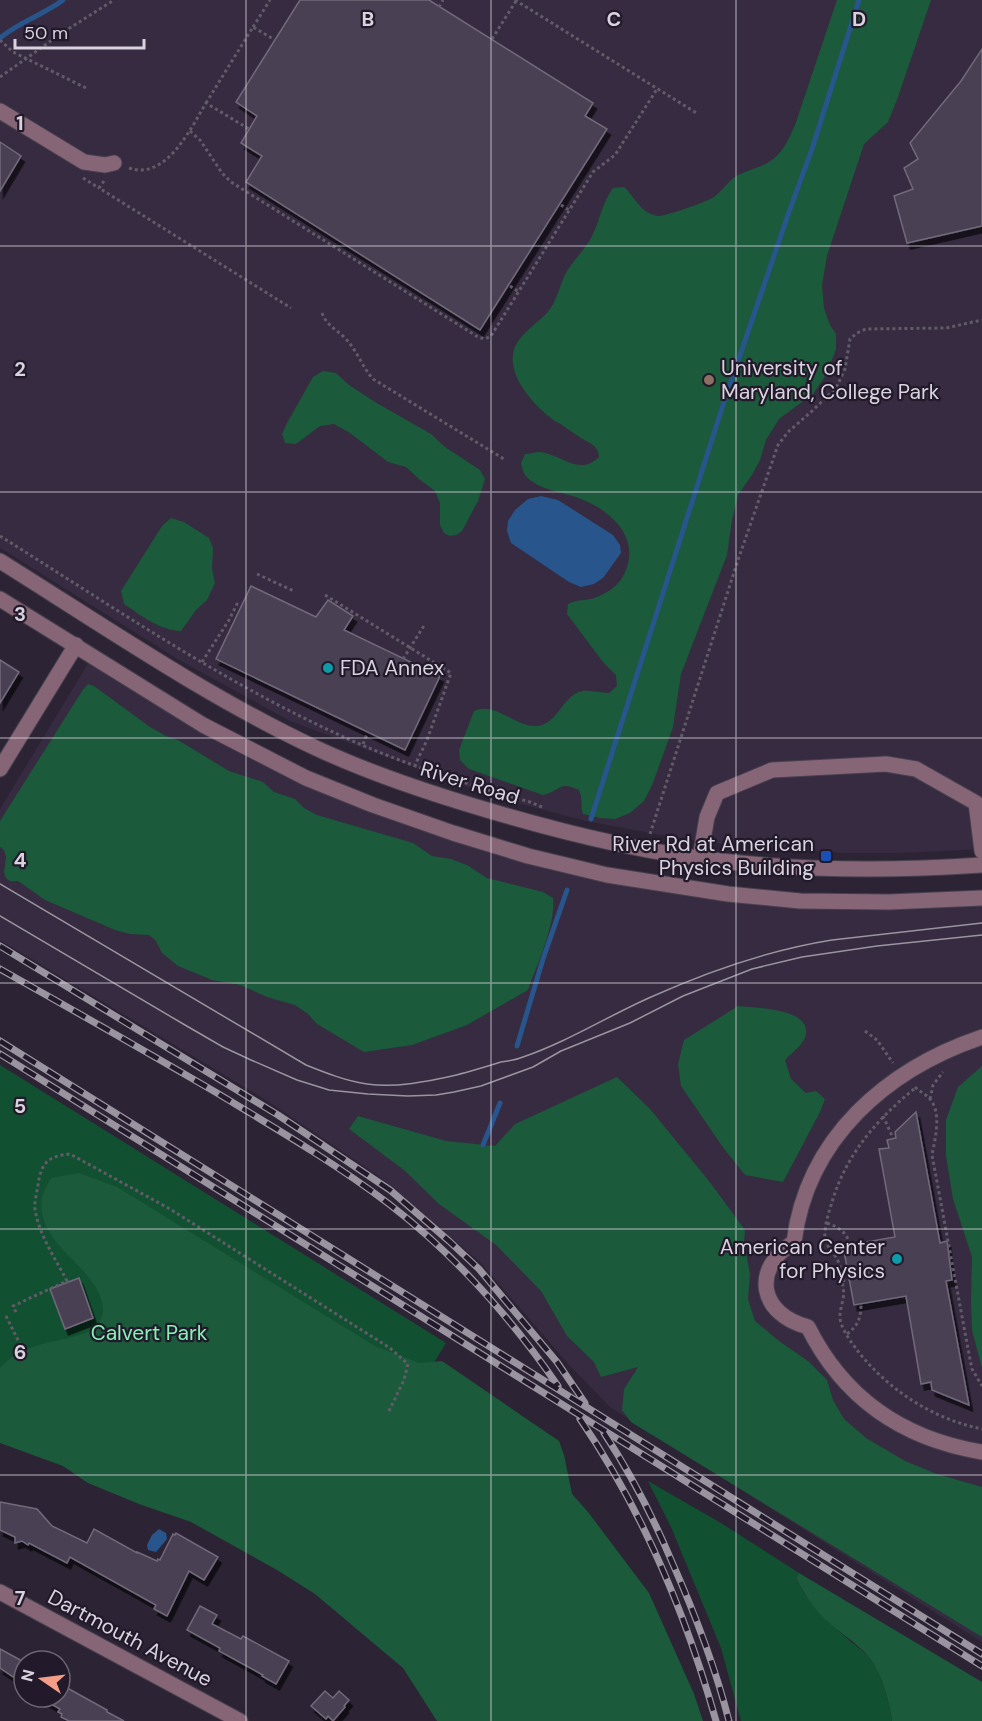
<svg xmlns="http://www.w3.org/2000/svg" width="982" height="1721" font-family="'DM Sans',sans-serif">
  <style>
    .built { fill: #362b40 }
    .green { fill: #125032 }
    .forest { fill: #1b5a3a }
    .water { fill: #27558c }
    .lines { fill: none; stroke-linecap: round; stroke-linejoin: round }
    .stream { stroke: #27558c; stroke-width: 5 }
    .building { fill: #494052; stroke: #72697c; stroke-width: 1.5; filter: url(#shadow) }
    .minor-casing { stroke: #48404f; stroke-width: 17 }
    .path { stroke: #625b69; stroke-width: 3; stroke-dasharray: 3 3; stroke-linecap: butt }
    .minor { stroke: #866676; stroke-width: 15 }
    .tram { stroke: #9a94a0; stroke-width: 1.5 }
    .rail-casing { stroke: #9a94a0; stroke-width: 7 }
    .rail { stroke: #221a2a; stroke-width: 4.5; stroke-dasharray: 14; stroke-linecap: butt }
    .grid { fill: none; stroke: #d8d3de; stroke-width: 1.5; stroke-opacity: 0.55 }
    .education-dot { fill: #8d6e63; stroke: #221a2a; stroke-width: 2 }
    .culture-dot { fill: #0f9aa8; stroke: #221a2a; stroke-width: 2 }
    .transit-dot { fill: #1a4fb4; stroke: #221a2a; stroke-width: 2 }
    .labels { text-anchor: middle; dominant-baseline: central; stroke-width: 4.5; stroke-linejoin: round; paint-order: stroke }
    .poi-label { font-size: 21px; fill: #d8d3de; stroke: #221a2a; text-anchor: start }
    .street-label { font-size: 21px; fill: #d8d3de; stroke: #221a2a }
    .park-label { font-size: 21px; fill: #84f2b5; stroke: #221a2a }
    .grid-label { font-size: 20px; text-anchor: middle; font-weight: bold; fill: #d8d3de; stroke: #221a2a; stroke-width: 4.5; stroke-linejoin: round; paint-order: stroke }
  </style>
  <defs>
    <filter id="shadow"><feDropShadow dx="3.5" dy="6" stdDeviation="0" flood-color="#0009"/></filter>
  </defs>
  <rect width="100%" height="100%" fill="#2c2434"/>
  <g class="built">
    <path d="M0,0H982V849L901,853H844L729,845L672,837L586,821L491,796L290,721L179,660L0,548Z"/>
    <path d="M89,662L198,729L337,799L423,831L553,869L728,900L840,910H909L982,904V1642L610,1407L570,1366L480,1262L377,1175L266,1100L0,940V809Z"/>
  </g>
  <g class="green">
    <path d="M0,1065L446,1343L375,1459L460,1691L318,1581L0,1425Z"/>
    <path d="M648,1481L721,1523L799,1573L796,1578C808,1605 829,1622 850,1641C856,1646 863,1651 868,1656C882,1673 889,1700 892,1721H741L721,1648L671,1527Z"/>
  </g>
  <g class="forest">
    <path d="M837,0H931L898,97L888,122L864,144L827,256L822,285L824,308L830,325L836,334V349L826,375L813,394L779,419L766,440L760,460L752,475L738,495L732,520L727,555L681,674L673,727L653,783L644,801L630,813L615,819L600,818L583,814C580,806 583,798 579,790C558,780 561,791 543,795L469,769L460,760L459,750L474,711C495,701 514,726 535,726C558,726 562,695 582,691C590,690 601,693 609,693L617,686L616,675L603,662L567,614L568,604C577,599 585,601 594,598C601,596 609,591 614,587C623,580 627,569 629,559C633,530 605,508 581,499C564,492 539,491 526,476C523,473 522,467 521,463L525,454C530,454 535,452 540,452C562,454 578,477 599,457C598,443 587,443 578,436C570,431 563,425 555,421C536,408 509,379 513,354C516,334 539,324 550,309C558,298 560,283 567,271C574,260 584,250 591,238C600,221 601,205 613,188L624,187C636,198 640,213 658,216C664,217 709,201 714,197C723,190 729,180 738,175C749,169 763,167 772,160C784,151 789,138 795,125Z"/>
    <path d="M323,371L336,373L349,385L375,402L431,434L445,447L480,470L485,479L478,501L462,531L456,535L450,536L444,533L440,525V503L435,491L419,479L406,467L388,462L350,433L334,424L320,426L296,444L285,443L282,434L287,423L313,377Z"/>
    <path d="M171,518L184,522L209,538L213,548L212,569L215,583L207,600L196,610L181,631C159,630 142,616 124,604L121,591L162,526Z"/>
    <path d="M88,684L94,686L150,727L166,736L178,740L229,771L263,782L274,792L295,799L304,808L317,815L413,843L432,856L451,859L467,865L487,878L543,892L553,898C556,924 537,965 528,990L467,1025L412,1045L364,1052L317,1024L308,1014L295,1005L267,997L240,985L212,980L178,966L162,953L156,941L149,935L130,934L115,930L45,900L18,881H10L6,878L4,872L6,857L4,850L0,847V821L82,691Z"/>
    <path d="M738,1006C755,1008 810,1008 806,1034C805,1044 791,1053 785,1060L791,1079L806,1093L816,1091L825,1099L820,1112L783,1182L745,1175L722,1146L681,1086L678,1064L684,1040Z"/>
    <path d="M982,1066V1368L972,1330L971,1301L972,1257L953,1199L946,1156V1120L958,1087Z"/>
    <path d="M617,1077L650,1109L709,1181L745,1230L744,1242L750,1274L748,1299L755,1321L779,1341L808,1361L827,1380L833,1400L844,1419L866,1438L905,1461L937,1474L982,1487V1637L631,1422L622,1410L624,1389L638,1367L601,1377L594,1362L567,1336L541,1291L496,1245L439,1204L404,1170L349,1129L358,1116L446,1141L495,1146L515,1124Z"/>
    <path d="M79,1173L117,1187L375,1346L419,1363L442,1361L559,1441L564,1455L572,1494L588,1512L649,1593L694,1694L703,1721H437L403,1668L315,1594L277,1570L191,1522L139,1504L88,1483L63,1466L0,1443V1368C9,1357 25,1349 39,1345C61,1337 110,1338 102,1302C92,1263 36,1245 42,1198C43,1192 48,1184 51,1178Z"/>
    <path d="M799,1573L982,1682V1721H892C889,1700 882,1673 868,1656C854,1640 833,1629 819,1613C810,1603 802,1590 796,1578Z"/>
  </g>
  <g class="water">
    <path d="M541,496L558,500L613,535L620,545L621,553L611,567L603,578L594,584L581,587L569,582L511,543L507,531L508,521L515,510L528,499Z"/>
    <path d="M159,1529L166,1533L167,1539L156,1552L148,1550L147,1545L152,1535Z"/>
  </g>
  <g class="lines">
    <g class="stream">
      <path d="M0,38C19,22 43,15 63,0"/>
      <path d="M591,819L722,408L790,209L812,149L859,0"/>
      <path d="M517,1046L543,959L567,890"/>
      <path d="M483,1145L500,1103"/>
    </g>
  </g>
  <g class="building">
    <path d="M300,0H429L593,103L585,116L607,129L480,330L246,182L262,156L241,143L257,116L236,102Z"/>
    <path d="M982,49V226L907,243L894,196L913,189L904,168L918,159L910,143L961,81Z"/>
    <path d="M0,142L21,156L0,191Z"/>
    <path d="M251,586L316,617L328,600L353,616L344,630L440,676L405,750L216,659Z"/>
    <path d="M0,660L19,672L0,703Z"/>
    <path d="M916,1112L940,1243L947,1241L952,1280L946,1281L969,1405L932,1390L931,1382L921,1384L906,1296L854,1305L843,1246L895,1237L879,1149L889,1148L887,1140L896,1138L895,1132Z"/>
    <path d="M79,1278L93,1318L65,1329L50,1289Z"/>
    <path d="M0,1502L37,1509L52,1526L87,1543L94,1529L137,1553V1552L157,1561L158,1559L160,1560L173,1534L175,1535L176,1533L218,1557L204,1580L189,1571L167,1616L154,1609L156,1605L70,1557L67,1563L29,1543L28,1545L22,1541L15,1543V1537L0,1530Z"/>
    <path d="M200,1606L217,1615L212,1624L241,1639L243,1636L289,1661L276,1684L262,1676L263,1675L219,1651L220,1648L187,1630Z"/>
    <path d="M0,1649L24,1662V1684L0,1668Z"/>
    <path d="M60,1684L107,1710V1712L124,1721H69L61,1717L62,1714L58,1712L60,1709L39,1697H60Z"/>
    <path d="M325,1691L333,1698L339,1691L349,1700L344,1706L345,1707L333,1721L328,1716L326,1719L311,1706Z"/>
  </g>
  <g class="lines">
    <g class="minor-casing">
      <g id="minor">
        <path d="M0,111L84,162L105,165L114,163"/>
        <path d="M0,561C104,626 207,697 318,749C372,774 429,793 487,810C561,832 636,851 713,860C802,871 892,871 982,865"/>
        <path d="M0,599L203,725L306,778L373,805L453,833L528,856L607,875L728,894L800,901L889,902L982,898"/>
        <path d="M0,769L76,645"/>
        <path d="M700,858L707,817L717,793L772,770L886,764L916,769L976,803L982,851"/>
        <path d="M982,1037C887,1069 807,1138 794,1242C751,1269 759,1314 808,1327C844,1399 903,1439 982,1452"/>
        <path d="M0,1592L240,1721"/>
      </g>
    </g>
    <g class="path">
      <path d="M515,0L698,114"/>
      <path d="M439,7L443,0"/>
      <path d="M253,27L270,0"/>
      <path d="M492,39L516,1"/>
      <path d="M0,40L13,52L86,88"/>
      <path d="M0,77L65,31L114,0"/>
      <path d="M206,103L253,27L275,40"/>
      <path d="M190,131L200,140L222,173L231,182L478,337L485,339L491,336L593,172L615,155L657,89"/>
      <path d="M129,168C166,181 191,128 206,103L249,129"/>
      <path d="M83,178L99,188"/>
      <path d="M104,181L99,188L291,308"/>
      <path d="M561,205L569,210"/>
      <path d="M510,286L519,292"/>
      <path d="M322,313C327,326 336,329 345,338C357,350 362,367 373,379L504,459"/>
      <path d="M0,536C118,610 234,690 362,745C416,768 473,786 530,802L542,807"/>
      <path d="M257,574L294,591"/>
      <path d="M325,595L451,673L427,740L415,765"/>
      <path d="M403,659L425,624"/>
      <path d="M202,662L229,620L237,604L241,606"/>
      <path d="M363,744L368,732"/>
      <path d="M650,834L738,560L778,445L788,432L811,412L836,388L845,369L850,339L857,333L866,329L946,328L982,320"/>
      <path d="M865,1031L877,1040L893,1063"/>
      <path d="M915,1087C920,1092 926,1094 930,1099C942,1113 935,1139 932,1155L969,1354L972,1369L982,1386"/>
      <path d="M914,1089C876,1120 846,1155 832,1202C829,1212 824,1226 825,1237C826,1247 834,1252 838,1261C841,1269 842,1279 843,1288C846,1300 837,1311 841,1323C844,1333 852,1343 857,1350C888,1390 933,1419 982,1429"/>
      <path d="M930,1099L933,1085L943,1072"/>
      <path d="M883,1116L893,1138"/>
      <path d="M827,1223C839,1227 847,1233 851,1246"/>
      <path d="M67,1281C55,1258 39,1235 35,1209C34,1202 37,1193 38,1185C41,1163 48,1156 70,1154L170,1209L390,1348L408,1364L404,1380L388,1413"/>
      <path d="M842,1281L850,1279"/>
      <path d="M16,1312L13,1306L67,1281L68,1283"/>
      <path d="M6,1316L20,1344"/>
      <path d="M847,1334C858,1326 861,1318 861,1304"/>
    </g>
    <use href="#minor" class="minor"/>
    <g class="tram">
      <path d="M0,884L306,1065C326,1073 346,1081 367,1084C396,1088 424,1082 452,1076C469,1072 485,1067 501,1062C508,1061 516,1060 523,1057C567,1042 608,1016 651,997C709,971 769,950 832,940L982,923"/>
      <path d="M0,916L185,1025L223,1047L251,1060L297,1080L329,1090L368,1094L408,1096L436,1095L454,1092L481,1086L533,1067L561,1051L630,1023L683,996L752,969L802,957L877,946L982,935"/>
    </g>
    <g class="rail-casing">
      <g id="rail">
        <path d="M0,946L278,1115L390,1190L449,1241L479,1269L557,1362L585,1403"/>
        <path d="M0,969C73,1010 145,1051 217,1093C275,1128 335,1163 389,1204C454,1254 512,1319 558,1386"/>
        <path d="M0,1041L982,1654"/>
        <path d="M0,1054L982,1666"/>
        <path d="M580,1419C643,1511 686,1614 716,1721"/>
        <path d="M604,1433C631,1474 653,1517 672,1562C695,1614 715,1666 729,1721"/>
      </g>
    </g>
    <use href="#rail" class="rail"/>
  </g>
  <path class="grid" d="M246,0V1721M491,0V1721M736,0V1721M0,246H982M0,492H982M0,738H982M0,983H982M0,1229H982M0,1475H982"/>
  <circle class="education-dot" cx="709" cy="380" r="6"/>
  <g class="culture-dot">
    <circle cx="328" cy="668" r="6"/>
    <circle cx="897" cy="1259" r="6"/>
  </g>
  <rect class="transit-dot" x="820" y="850" width="12" height="12" rx="3"/>
  <g class="labels">
    <g class="poi-label">
      <text x="721" y="368">University of<tspan x="721" dy="24">Maryland, College Park</tspan></text>
      <text x="340" y="668">FDA Annex</text>
      <text x="814" y="844" text-anchor="end">River Rd at American<tspan x="814" dy="24">Physics Building</tspan></text>
      <text x="885" y="1247" text-anchor="end">American Center<tspan x="885" dy="24">for Physics</tspan></text>
    </g>
    <g class="street-label">
      <text transform="translate(470 783) rotate(17)">River Road</text>
      <text transform="translate(130 1638) rotate(28)">Dartmouth Avenue</text>
    </g>
    <g class="park-label">
      <text x="149" y="1333">Calvert Park</text>
    </g>
  </g>
  <g class="grid-label">
    <text x="368" y="26">B</text>
    <text x="614" y="26">C</text>
    <text x="859" y="26">D</text>
    <text x="20" y="130">1</text>
    <text x="20" y="376">2</text>
    <text x="20" y="621">3</text>
    <text x="20" y="867">4</text>
    <text x="20" y="1113">5</text>
    <text x="20" y="1359">6</text>
    <text x="20" y="1605">7</text>
  </g>
  <g transform="translate(42 1679) rotate(284)"><circle r="28" fill="#221a2a" stroke="#6b6472" stroke-width="1.5"/>
  <path d="M0-4.5L10 22L0 15L-10 22Z" fill="#f49e89"/>
  <text y="-9" font-size="16" font-weight="bold" text-anchor="middle" fill="#d8d3de">N</text>
  </g>
  <path d="M15 39v9h129v-9" fill="none" stroke="#d8d3de" stroke-width="3"/>
  <text x="24" y="39" font-size="18" fill="#d8d3de" stroke="#221a2a" stroke-width="4.5" paint-order="stroke">50 m</text>
</svg>
